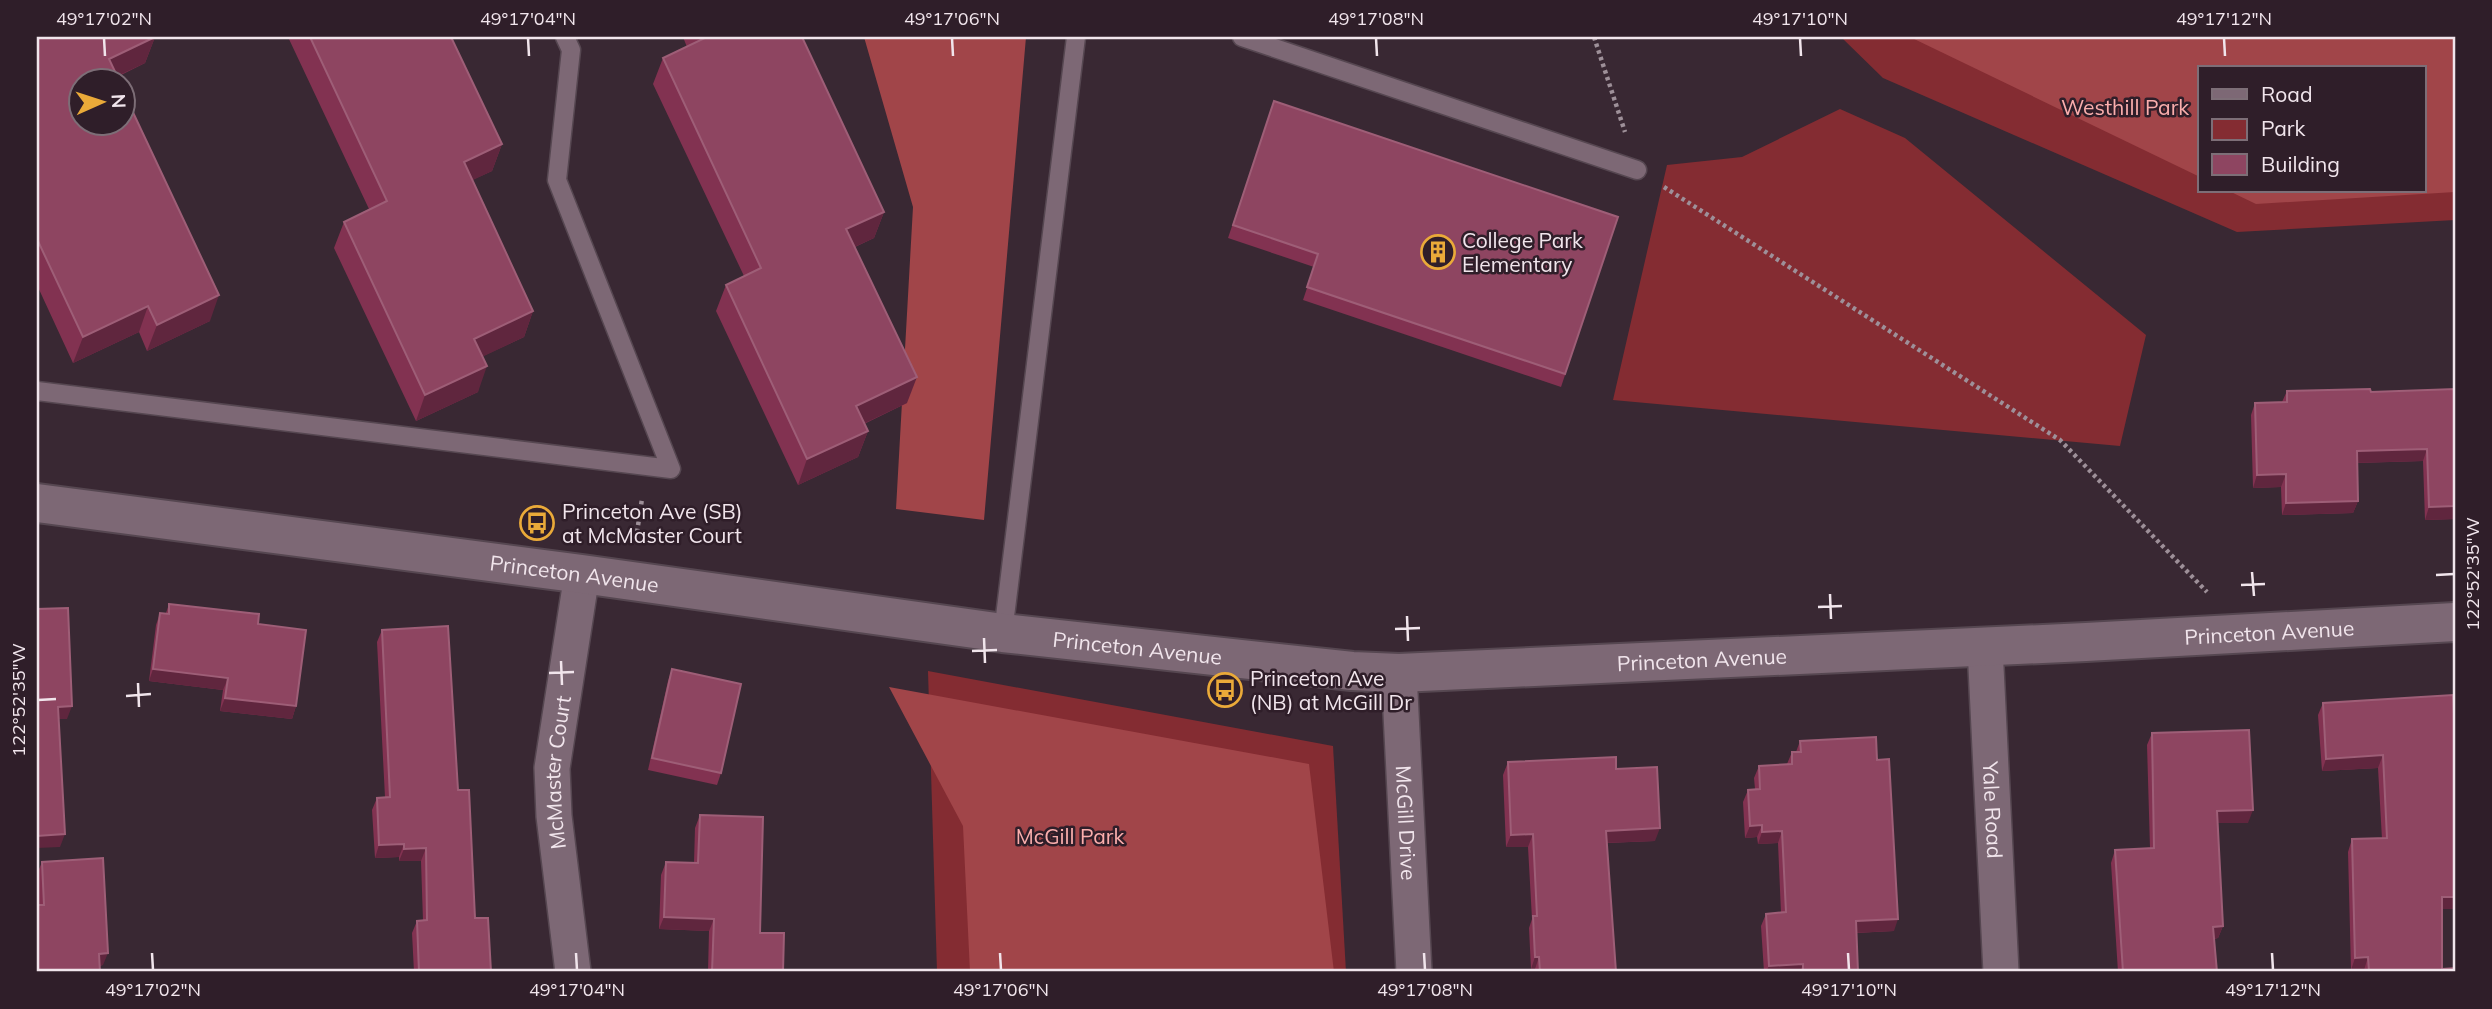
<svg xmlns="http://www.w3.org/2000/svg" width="2492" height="1009" font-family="Mulish,sans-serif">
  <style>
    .green { fill: #842c32; fill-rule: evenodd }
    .forest { fill: #a14549 }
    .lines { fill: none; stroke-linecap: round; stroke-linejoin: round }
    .service-casing { stroke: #564751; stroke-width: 21 }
    .minor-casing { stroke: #564751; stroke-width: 38 }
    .tertiary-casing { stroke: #564751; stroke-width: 42 }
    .path { stroke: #9e9099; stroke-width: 4.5; stroke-dasharray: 3.5 3.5; stroke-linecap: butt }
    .service { stroke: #7d6875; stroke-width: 18 }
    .minor { stroke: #7d6875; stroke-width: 35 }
    .tertiary { stroke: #7d6875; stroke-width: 38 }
    .wall { fill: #823251 }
    .shaded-wall { fill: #60263e }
    .building { fill: #8e4561; stroke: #9e5e77; stroke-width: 2 }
    .ticks { fill: none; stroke: #f1e5ec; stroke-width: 2.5 }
    .labels { text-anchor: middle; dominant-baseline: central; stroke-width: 5; stroke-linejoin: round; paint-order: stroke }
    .park-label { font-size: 21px; fill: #fbaead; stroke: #2f1e29 }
    .poi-label { font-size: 21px; fill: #f1e5ec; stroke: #2f1e29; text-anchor: start }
    .street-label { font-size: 21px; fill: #f1e5ec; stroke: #2f1e29 }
    .neatline { fill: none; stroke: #f1e5ec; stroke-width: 2.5 }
    .ticks-label { font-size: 18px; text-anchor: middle; fill: #f1e5ec }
  </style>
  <rect width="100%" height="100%" fill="#392833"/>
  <g class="green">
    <path d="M1841,37H2455V220L2237,232L1883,78ZM2200,68H2424V191H2200Z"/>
    <path d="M1840,109L1905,138L2146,335L2120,446L1613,400L1667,165L1742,157Z"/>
    <path d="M928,671L1333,746L1346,972H937Z"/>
  </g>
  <g class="forest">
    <path d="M864,37H1026L984,520L896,509L913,207Z"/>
    <path d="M1910,37H2455V192L2256,204L2229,191H2424V68H2200V177Z"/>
    <path d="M889,687L1309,764L1334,972H970L963,826Z"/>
  </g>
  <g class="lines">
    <g class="service-casing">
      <g id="service">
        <path d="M1242,37L1637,170"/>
        <path d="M37,391L671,469L557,180L571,50L565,37"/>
        <path d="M1003,633L1076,37"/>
      </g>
    </g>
    <g class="minor-casing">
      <g id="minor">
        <path id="s1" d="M1985,647L2001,972"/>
        <path id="s2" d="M1399,673L1414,972"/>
        <path id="s3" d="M573,972L554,816L552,768L582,574"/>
      </g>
    </g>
    <g class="tertiary-casing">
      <g id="tertiary">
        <path id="s4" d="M37,503L582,574L1003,633L1352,671L1399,673L2086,642L2455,622"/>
      </g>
    </g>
    <g class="path">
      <path d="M1594,37L1625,132"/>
      <path d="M1664,187L2060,440L2207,592"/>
      <path d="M636,539L642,499"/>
    </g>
    <use href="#service" class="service"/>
    <use href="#minor" class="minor"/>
    <use href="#tertiary" class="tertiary"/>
  </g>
  <g class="wall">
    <path d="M37,37H155L145,63L117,77L210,321L147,351L139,332L73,363L37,285Z"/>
    <path d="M288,37H451L502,144L492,171L472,180L533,311L524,337L483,356L478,392L416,421L334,248L344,222L369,209Z"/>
    <path d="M683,37H802L884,212L874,238L855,247L907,403L864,424L868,431L858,457L798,485L716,311L726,285L744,276L653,84L663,58L687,47Z"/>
    <path d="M1274,101L1618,217L1561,387L1303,300L1314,267L1228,238Z"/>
    <path d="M2455,389V519L2425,520L2423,461L2357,463L2358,501L2353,513L2282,515L2281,487L2253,488L2251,415L2255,403L2282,402L2287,391L2371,392Z"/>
    <path d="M169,604L258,624L296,706L292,719L220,711L223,690L149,681L156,625L160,613H166Z"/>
    <path d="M382,630L458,790L475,918L491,972H414L412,933L417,921H423L421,861H399V857L375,858L372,810L377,798L385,797L377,642Z"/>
    <path d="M672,669L721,773L717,785L648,770L668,681Z"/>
    <path d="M2453,695L2442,909V969L2455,972H2364V970H2351L2348,852L2352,839H2382L2378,768L2322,771L2318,715L2323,703Z"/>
    <path d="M2152,733L2248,823H2218L2223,926L2218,938L2214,939L2217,972H2118L2111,863L2115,850L2150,848L2147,745Z"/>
    <path d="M1800,741L1877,760L1894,931L1856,933L1858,972H1764L1761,926L1766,914L1781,913L1778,843L1758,844L1757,837L1745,838L1743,802L1748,790L1755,789L1754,778L1759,766L1787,764L1792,752H1796Z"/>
    <path d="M1508,762L1616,769L1655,841L1607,843L1616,972H1535V969H1531L1529,928L1532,919L1528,847H1506L1503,775Z"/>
    <path d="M700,815L760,933L783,972H708L709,931L659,929L661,875L666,862L694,863L695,828Z"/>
    <path d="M42,862L103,965L99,966L39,905L37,874Z"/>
  </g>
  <g class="shaded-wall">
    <path d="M155,37L145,63L109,80V59Z"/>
    <path d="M502,144L492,171L454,189L464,162Z"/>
    <path d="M884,212L874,238L837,255L846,229Z"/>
    <path d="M219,295L210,321L147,351L157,325Z"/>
    <path d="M148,306L139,332L73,363L83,337Z"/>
    <path d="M533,311L524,337L465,365L474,339Z"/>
    <path d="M487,366L478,392L416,421L425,395Z"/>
    <path d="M917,377L907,403L846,432L856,406Z"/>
    <path d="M868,431L858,457L798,485L807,459Z"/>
    <path d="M2427,449L2423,461L2352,463L2357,451Z"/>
    <path d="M2286,474L2281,487L2253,488L2257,475Z"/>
    <path d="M2358,501L2353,513L2282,515L2286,503Z"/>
    <path d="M2455,506V519L2425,520L2429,507Z"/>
    <path d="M153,669L228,678L223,690L149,681Z"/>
    <path d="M225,698L296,706L292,719L220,711Z"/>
    <path d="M72,706L67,719H54L58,707Z"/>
    <path d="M2383,755L2378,768L2322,771L2326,759Z"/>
    <path d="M2253,810L2248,823H2212L2217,811Z"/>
    <path d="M1762,825L1757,837L1745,838L1750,826Z"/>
    <path d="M1660,828L1655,841L1602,843L1606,831Z"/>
    <path d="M1782,831L1778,843L1758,844L1762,832Z"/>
    <path d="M65,834L60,847L37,848V836Z"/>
    <path d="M1533,834L1528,847H1506L1511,835Z"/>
    <path d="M404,844L399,857L375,858L379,845Z"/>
    <path d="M426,848L421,861H399L404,849Z"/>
    <path d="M2442,897H2455V909H2438Z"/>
    <path d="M664,917L714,919L709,931L659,929Z"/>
    <path d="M1898,919L1894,931L1851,933L1856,921Z"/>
    <path d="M2223,926L2218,938L2209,939L2213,927Z"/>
    <path d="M108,953L103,965L94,966L99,954Z"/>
    <path d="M1535,957H1539L1535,969H1531Z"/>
    <path d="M2368,957L2364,970H2351L2355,958Z"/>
    <path d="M1803,964L1800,972H1766L1769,966Z"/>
  </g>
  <g class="building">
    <path d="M37,37H155L109,59L119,80H80V122H122V89L219,295L157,325L148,306L83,337L37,239Z"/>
    <path d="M310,37H451L502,144L464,162L533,311L474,339L487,366L425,395L344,222L387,201Z"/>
    <path d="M704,37H802L884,212L846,229L917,377L856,406L868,431L807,459L726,285L761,268L663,58L705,38Z"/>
    <path d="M1274,101L1618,217L1565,374L1307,287L1318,254L1233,225Z"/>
    <path d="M2370,389L2371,392L2455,389V506L2429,507L2427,449L2357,451L2358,501L2286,503V474L2257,475L2255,403L2287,402V391Z"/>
    <path d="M169,604L259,614L258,624L306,630L296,706L225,698L228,678L153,669L160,613L169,614Z"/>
    <path d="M68,608L72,706L58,707L65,834L37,836V609Z"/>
    <path d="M448,626L458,790H469L475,918H488L491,972H419L417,921L427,920L426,848L404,849V844L379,845L377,798L390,797L382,630Z"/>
    <path d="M672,669L741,684L721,773L652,758Z"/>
    <path d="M2453,695L2455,735V897H2442V969L2455,968V972H2369L2368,957L2355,958L2352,839L2387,838L2383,755L2326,759L2323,703Z"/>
    <path d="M2249,730L2253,810L2217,811L2223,926L2213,927L2217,972H2123L2115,850L2154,848L2152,733Z"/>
    <path d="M1876,737L1877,760L1889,759L1898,919L1856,921L1858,972H1803V964L1769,966L1766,914L1786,912L1782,831L1762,832V825L1750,826L1748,790L1760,789L1759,766L1792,764V752H1801L1800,741Z"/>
    <path d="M1616,757V769L1657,767L1660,828L1606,831L1616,972H1540L1539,957H1535L1533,916H1537L1533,834L1511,835L1508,762Z"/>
    <path d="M700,815L763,817L760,933H784L783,972H712L714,919L664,917L666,862L698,863Z"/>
    <path d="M103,858L108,953L99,954L100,972H37V905H44L42,862Z"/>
  </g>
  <path class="ticks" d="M104,38L105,56M528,38L529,56M952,38L953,56M1376,38L1377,56M1800,38L1801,56M2224,38L2225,56M2252,572L2254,596M2436,575L2454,574M2241,585L2265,584M1830,594L1831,619M1818,607L1842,606M1407,616L1408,641M1395,629L1420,628M984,638L985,663M972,651L997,650M561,661L562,685M549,673L574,672M138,683L139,707M126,696L151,694M38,700L56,699M152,953L153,970M576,953L577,970M1000,953L1001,970M1424,953L1425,970M1848,953L1849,970M2272,953L2273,970"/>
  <defs>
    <g id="building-ring" transform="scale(1.75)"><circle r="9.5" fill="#2f1e29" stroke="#eaaa39" stroke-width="1.5"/><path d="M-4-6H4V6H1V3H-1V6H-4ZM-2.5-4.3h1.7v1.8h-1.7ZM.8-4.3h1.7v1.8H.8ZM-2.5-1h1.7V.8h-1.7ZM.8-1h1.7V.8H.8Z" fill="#eaaa39"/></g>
    <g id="bus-ring" transform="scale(1.75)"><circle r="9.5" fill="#2f1e29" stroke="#eaaa39" stroke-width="1.5"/><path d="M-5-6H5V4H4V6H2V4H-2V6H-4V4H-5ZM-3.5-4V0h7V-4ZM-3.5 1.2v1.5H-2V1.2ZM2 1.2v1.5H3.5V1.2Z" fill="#eaaa39"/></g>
  </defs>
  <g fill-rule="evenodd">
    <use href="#building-ring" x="1438" y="252"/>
    <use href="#bus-ring" x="537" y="523"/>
    <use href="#bus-ring" x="1225" y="690"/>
  </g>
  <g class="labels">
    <g class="park-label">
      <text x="2125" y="107">Westhill Park</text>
      <text x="1070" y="836">McGill Park</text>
    </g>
    <g class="poi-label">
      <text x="1462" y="240">College Park<tspan x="1462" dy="24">Elementary</tspan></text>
      <text x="562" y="511">Princeton Ave (SB)<tspan x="562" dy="24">at McMaster Court</tspan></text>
      <text x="1250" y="678">Princeton Ave<tspan x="1250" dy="24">(NB) at McGill Dr</tspan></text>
    </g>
    <g class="street-label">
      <text stroke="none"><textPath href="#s4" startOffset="542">Princeton Avenue</textPath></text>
      <text stroke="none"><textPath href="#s4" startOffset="2244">Princeton Avenue</textPath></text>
      <text stroke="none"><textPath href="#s4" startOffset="1110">Princeton Avenue</textPath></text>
      <text stroke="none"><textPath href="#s4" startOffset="1676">Princeton Avenue</textPath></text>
      <text stroke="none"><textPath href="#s3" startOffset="201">McMaster Court</textPath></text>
      <text stroke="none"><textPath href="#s1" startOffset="163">Yale Road</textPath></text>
      <text stroke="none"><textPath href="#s2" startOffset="150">McGill Drive</textPath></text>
    </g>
  </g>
  <rect width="2492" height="1009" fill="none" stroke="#2f1e29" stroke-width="77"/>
  <rect x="2198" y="66" width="228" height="126" fill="#2f1e29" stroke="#7d6e77" stroke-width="2"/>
  <rect x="2212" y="89" width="35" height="10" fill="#7d6875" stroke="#7d6e77" stroke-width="2"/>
  <text x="2261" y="102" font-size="21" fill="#f1e5ec">Road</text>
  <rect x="2212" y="119" width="35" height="21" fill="#842c32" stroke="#7d6e77" stroke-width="2"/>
  <text x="2261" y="136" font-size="21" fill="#f1e5ec">Park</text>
  <rect x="2212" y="154" width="35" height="21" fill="#8e4561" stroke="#7d6e77" stroke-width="2"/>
  <text x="2261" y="172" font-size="21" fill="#f1e5ec">Building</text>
  <g transform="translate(102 102) rotate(87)"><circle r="33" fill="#2f1e29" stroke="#7d6e77" stroke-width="2"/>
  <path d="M0-5L12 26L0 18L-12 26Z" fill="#eaaa39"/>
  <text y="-10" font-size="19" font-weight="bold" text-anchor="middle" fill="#f1e5ec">N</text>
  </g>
  <rect x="38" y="38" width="2416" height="932" class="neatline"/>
  <g class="ticks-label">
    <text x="104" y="25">49°17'02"N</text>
    <text x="528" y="25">49°17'04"N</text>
    <text x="952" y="25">49°17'06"N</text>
    <text x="1376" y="25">49°17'08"N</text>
    <text x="1800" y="25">49°17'10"N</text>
    <text x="2224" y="25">49°17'12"N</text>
    <text transform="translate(2473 574) rotate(-90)" y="6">122°52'35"W</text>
    <text transform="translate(19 700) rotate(-90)" y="6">122°52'35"W</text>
    <text x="153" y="996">49°17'02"N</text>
    <text x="577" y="996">49°17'04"N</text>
    <text x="1001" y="996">49°17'06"N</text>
    <text x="1425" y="996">49°17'08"N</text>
    <text x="1849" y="996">49°17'10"N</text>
    <text x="2273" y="996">49°17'12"N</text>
  </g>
</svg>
